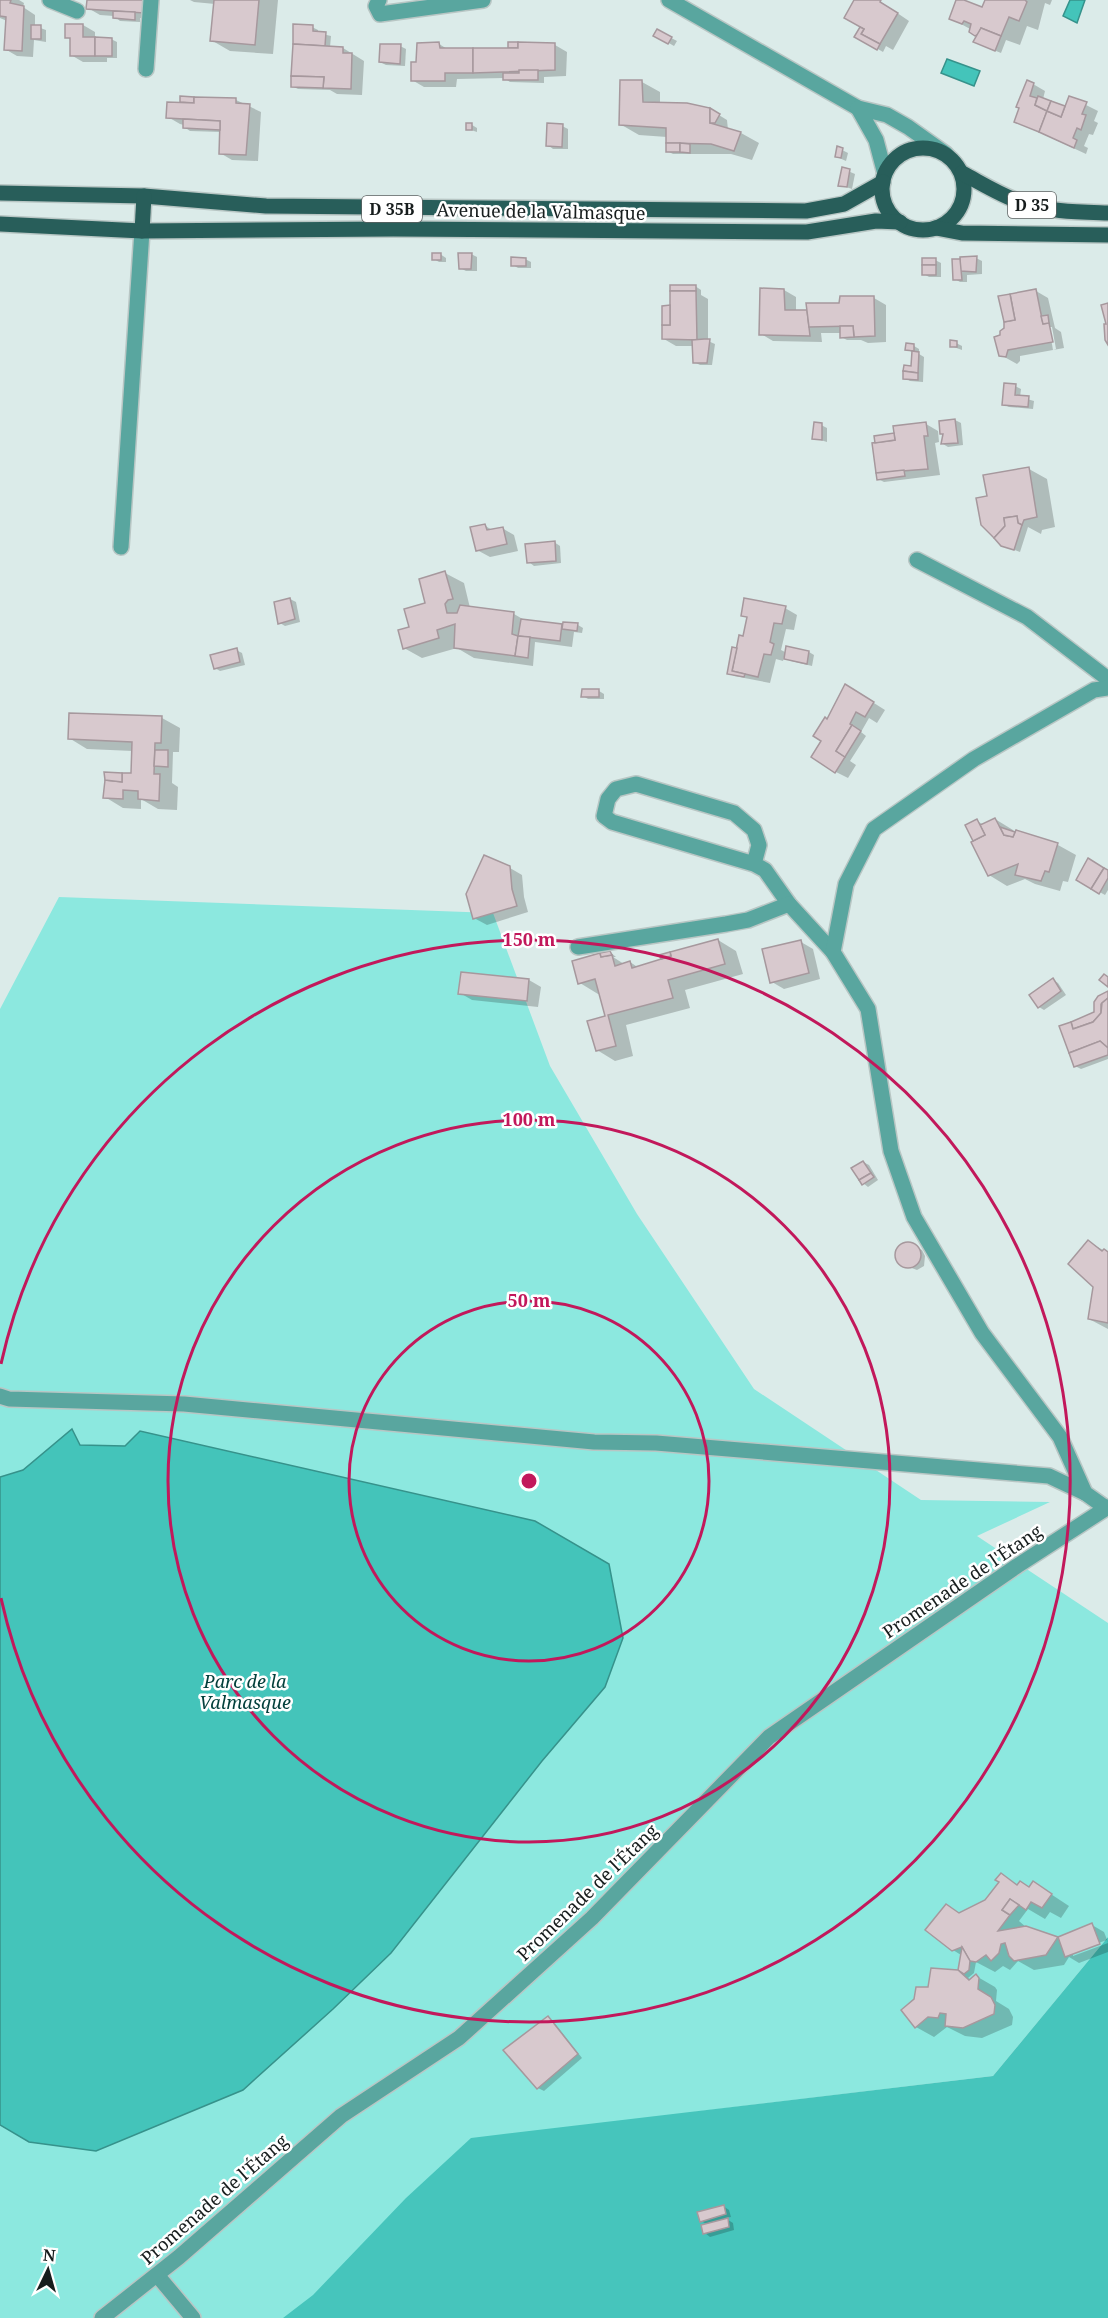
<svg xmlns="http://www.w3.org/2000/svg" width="1108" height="2318" font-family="'Noto Serif',serif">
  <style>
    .green { fill: #8ce8df; fill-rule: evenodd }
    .forest { fill: #46c5bc }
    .water { fill: #44c4ba; stroke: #36928b; stroke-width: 1.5 }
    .shadow { fill: #0003; fill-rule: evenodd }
    .building { fill: #d8c9ce; stroke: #a6989d; stroke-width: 1.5 }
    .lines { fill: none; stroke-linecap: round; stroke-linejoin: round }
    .minor-casing { stroke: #b8c6c4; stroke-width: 18 }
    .major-casing { stroke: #b8c6c4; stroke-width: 18 }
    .minor { stroke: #59a69f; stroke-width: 15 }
    .major { stroke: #285e5a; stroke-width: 15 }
    .ring { fill: none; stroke: #c2185b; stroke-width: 3 }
    .labels { text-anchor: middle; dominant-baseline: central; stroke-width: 5; stroke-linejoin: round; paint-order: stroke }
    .shield { fill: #fff; stroke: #5d6161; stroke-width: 1.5 }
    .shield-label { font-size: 16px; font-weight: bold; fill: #171d1d }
    .street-label { font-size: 18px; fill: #171d1d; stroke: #fff }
    .park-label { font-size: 18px; font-style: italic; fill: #03403c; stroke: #fff }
    .centre { fill: #c2185b; stroke: #fff; stroke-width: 3 }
    .ring-label { font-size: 18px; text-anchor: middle; font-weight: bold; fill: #c2185b; stroke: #fff; stroke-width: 5; stroke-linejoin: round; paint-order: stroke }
  </style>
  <rect width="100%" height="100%" fill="#dbebe9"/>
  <path class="green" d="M59,897L493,913L550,1066L637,1214L754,1389L921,1500L1050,1502L977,1536L1108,1623V1937L993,2076L694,2112L659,2318H0V1009ZM617,1653L605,1687L542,1761L391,1953L333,2009Z"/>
  <path class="forest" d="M1108,1937V2318H283L313,2295L406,2198L471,2138L993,2076Z"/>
  <g class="water">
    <path d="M1070,0H1085L1077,23L1063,16Z"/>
    <path d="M947,59L980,71L974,86L941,73Z"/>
    <path d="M72,1429L80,1445L125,1446L140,1431L535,1521L609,1564L623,1638L605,1687L542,1761L391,1953L333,2009L243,2090L96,2151L29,2142L0,2125V1477L23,1470Z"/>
  </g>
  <g class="shadow">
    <path d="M0,0H19L24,3L23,7L35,15V26L46,30V42L34,40L33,57L17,56L5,49L7,21L0,18Z"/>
    <path d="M89,0H156V19L140,18V22L120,21L114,16L100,15L88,8Z"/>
    <path d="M190,0H278L273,54L230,51L211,40L215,4L194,2Z"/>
    <path d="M856,0H878L909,21L893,50L886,46L883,52L856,36L870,33Z"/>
    <path d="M957,0L983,9L987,0H1052L1050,5L1045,3L1038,30L1027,26L1020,45L1006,40L1001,53L974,42L977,36L972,33V30L950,18Z"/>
    <path d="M83,25L95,32V39H111L117,42V58H107V62H83L71,55V40L67,37Z"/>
    <path d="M312,27L318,30V33L331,36L330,47L343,48L364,61L362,95L337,94L330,90L298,89L292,86Z"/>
    <path d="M658,31L677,41L674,46L655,35Z"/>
    <path d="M439,44L449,50H514L555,45L567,52L566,76L544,77V83L510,82L504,78L457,79L456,87H424L412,80L418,63Z"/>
    <path d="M400,46L406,49L405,66L386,65L380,62Z"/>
    <path d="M642,82L660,92V104L709,109L727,120L728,130L741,133L759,143L752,160L731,154H673L667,151V137L639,135L620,124Z"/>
    <path d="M1033,84L1045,91L1043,99L1066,109L1070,97L1098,111L1094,121L1098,123L1093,135L1089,134L1084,146L1088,148L1086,154L1015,121Z"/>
    <path d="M236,100L261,112L258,161L232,160L220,153L221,132L190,131L184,127V125L180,124L168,117L187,104L181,101Z"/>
    <path d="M472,125L477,128V132L468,129Z"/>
    <path d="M562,126L568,129V149H553L548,145Z"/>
    <path d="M842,150L848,153L846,161L837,157Z"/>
    <path d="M843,169L855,174L852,189L840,185Z"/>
    <path d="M440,254L446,258V262H439L434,259Z"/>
    <path d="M471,254L477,257V271H466L460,268Z"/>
    <path d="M976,258L982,261V274L967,275V282H960L955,279L954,260Z"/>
    <path d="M525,259L531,262V268H518L513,265Z"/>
    <path d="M935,260L941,263V277H929L924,274Z"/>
    <path d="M695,286L701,290V295L708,299V341L715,344L712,365H700L694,362V346H676L664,339L672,307Z"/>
    <path d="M784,290L796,297V311H809L874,298L886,305V342L868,343L861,340H847L841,337V333H821L822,342L773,341L761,334Z"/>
    <path d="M1036,291L1048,298L1055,328L1061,332L1064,348L1020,356V361L1017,364L999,354L1002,336ZM1049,327H1052L1056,349L1053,350Z"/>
    <path d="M956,343L962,346V350L951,346Z"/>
    <path d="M914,346L919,349V354L924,357L923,382L910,381L905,378L912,367L913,353L907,349Z"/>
    <path d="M1015,386L1021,389L1020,397L1034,401L1033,409L1009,407L1003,404Z"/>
    <path d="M955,420L961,423L963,445L948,447L943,444Z"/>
    <path d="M926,424L938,431L939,442L935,443L940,475L884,482L878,479L876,437L896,434Z"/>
    <path d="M821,425L827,428V442L814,438Z"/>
    <path d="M1029,469L1047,479L1055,527L1042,530L1041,534L1028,527L1020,552L1002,545L989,497Z"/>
    <path d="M484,525L492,530L502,528L514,535L518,551L490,557L477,550Z"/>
    <path d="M554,542L560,546L561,563L534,566L529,562Z"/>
    <path d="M445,573L464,583L470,608L514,614L526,621L564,627L578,625L583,628L582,633L574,632L572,647L535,642L533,666L474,658L457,648L422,658L404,648L411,628Z"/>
    <path d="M290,599L296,602L300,622L285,626L280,623Z"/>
    <path d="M785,608L797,615L794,630L786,629L781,650L787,653L788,647L809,652L814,655L812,666L791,661L784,657L783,661L776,659L770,683L734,676L729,673L736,649L744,638L748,618L743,615Z"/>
    <path d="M236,650L242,653L245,665L220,671L215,668Z"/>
    <path d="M599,691L604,694V699H588L583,696Z"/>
    <path d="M858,693L885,710L877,723L869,718L861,732L866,736L850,761L856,765L848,778L836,772L823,741L828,721Z"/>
    <path d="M70,715L162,718L180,728L179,752H173L172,783L178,787L177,810L158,809L141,799V809L123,808L105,797L132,775L133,751L87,749L69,738Z"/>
    <path d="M995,819L1013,830L1016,835L1017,832L1058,845L1076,855L1068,882L1063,881L1060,891L1035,884L1025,879L1007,886L989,875L974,840L977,821L984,825Z"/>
    <path d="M510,868L522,875L524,897L528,912L487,925L474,918Z"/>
    <path d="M1108,871V890L1105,895L1078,880Z"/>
    <path d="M718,940L736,951L743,974L685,990L690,1008L626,1025L633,1056L615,1061L597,1050L607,1018L600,993L598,994L580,983L610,952L616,957H613L624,964L630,962L639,968L663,960L661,956Z"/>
    <path d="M801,942L813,949L820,979L784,989L772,982Z"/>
    <path d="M462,974L529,980L541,987L538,1007L472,1000L460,993Z"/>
    <path d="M1053,980L1058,983L1066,995L1044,1010L1039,1007Z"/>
    <path d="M1108,994V1059L1081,1069L1075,1066L1095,1013L1096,1003Z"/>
    <path d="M863,1162L869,1165L878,1180L868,1187L863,1183Z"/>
    <path d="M1089,1242L1108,1253V1329L1089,1319L1095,1286Z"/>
    <path d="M906,1244L922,1250L925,1256L924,1266L917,1270L901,1264L897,1257L898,1250Z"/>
    <path d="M1001,1875L1018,1885L1030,1889L1034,1883L1069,1906L1061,1918L1050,1912L1045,1919L1028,1909L1019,1921L1027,1928L1059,1939L1092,1925L1104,1932L1108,1942V1952L1079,1963L1069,1957L1064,1965L1034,1970L1018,1961L1010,1970L1003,1966L995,1972L976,1962L974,1973L968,1978L971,1980L976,1976L995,1987L997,1990L996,2001L1009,2009L1013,2017L1012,2025L982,2038L965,2036L947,2027L934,2037L916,2027L929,1989L960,1972L961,1955L953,1950L947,1906L961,1914L986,1901L1001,1882ZM1107,1940L1108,1943L1073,1956V1952Z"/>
    <path d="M548,2017L553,2021L582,2058L544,2091L538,2088Z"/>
    <path d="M723,2206L729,2210L731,2217L725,2218L733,2223L734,2230L710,2237L705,2233L708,2225L701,2221Z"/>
  </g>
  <g class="building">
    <path d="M0,0H11L10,3L24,6L22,51L4,50L6,17L0,16Z"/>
    <path d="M87,0H144V13L86,9Z"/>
    <path d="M214,0H259L255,45L210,41Z"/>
    <path d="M854,0H881L880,2L898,13L880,44L861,34L864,29L844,18Z"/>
    <path d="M956,0H964L982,7L985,0H1025L1027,2L1019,21L1009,17L1001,36L981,28L979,34L975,36L969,32L971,24L964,21L962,24L949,19Z"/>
    <path d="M113,11L135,12V20L113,18Z"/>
    <path d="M65,24H83V37H95V56H70V38H65Z"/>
    <path d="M293,24L313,25V31L326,32L325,46L293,44Z"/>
    <rect x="31" y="25" width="10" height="14"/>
    <path d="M860,27L864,29L861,34L880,44L877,50L854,37Z"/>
    <path d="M981,28L1001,36L995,51L973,42Z"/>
    <path d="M657,29L672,37L668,44L653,36Z"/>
    <path d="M95,37L112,38V56H95Z"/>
    <path d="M439,42L440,48H473V73H445V81H411V62H416L417,43Z"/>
    <rect x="508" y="42" width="10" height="6"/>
    <path d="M518,42L555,43V70L473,73V48H518Z"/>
    <path d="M293,44L343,47V53H352L351,89L323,88L324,77L291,76Z"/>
    <path d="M380,44H401L400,64L379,62Z"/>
    <path d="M519,70H538V80H503V73H519Z"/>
    <path d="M291,76L324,77L323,88L291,87Z"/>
    <path d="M620,80H642L643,102L687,103L710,108V123L741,132L734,151L711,144L666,143V128L619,125Z"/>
    <path d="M1027,80L1034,83L1030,96L1037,98L1035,105L1047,111L1039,132L1014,122L1019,108L1016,107Z"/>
    <path d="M180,96L194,97V103L180,102Z"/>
    <path d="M1038,96L1051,101L1047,111L1035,105Z"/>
    <path d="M1069,96L1087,102L1082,114L1086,115L1081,130L1077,128L1073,138L1077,140L1074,148L1039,132L1047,111L1061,117Z"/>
    <path d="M194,97L236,98V103L250,104L246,155L219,154L220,121L166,118L167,102L194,103Z"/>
    <path d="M1051,101L1065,106L1061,117L1047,111Z"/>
    <path d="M710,108L720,114L715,123H710Z"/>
    <path d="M183,119L220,121V130L183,128Z"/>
    <rect x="466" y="123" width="6" height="7"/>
    <path d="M547,123L563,124L562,147L546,146Z"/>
    <rect x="666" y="143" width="14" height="9"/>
    <path d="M680,143L690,144V153L680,152Z"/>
    <path d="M837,146L843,148L841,158L835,157Z"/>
    <path d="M842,167L850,169L847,187L838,186Z"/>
    <rect x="432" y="253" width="9" height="7"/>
    <path d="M458,253H472L471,269H459Z"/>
    <path d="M977,256L976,272L960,271V257Z"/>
    <path d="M511,257L526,258V266H511Z"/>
    <rect x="922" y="258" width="14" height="7"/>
    <path d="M952,259H960L962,280H953Z"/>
    <rect x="922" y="265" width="14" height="10"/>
    <rect x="670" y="285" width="26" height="6"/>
    <path d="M760,288L784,289L785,310H807L810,336L759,335Z"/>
    <path d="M1036,289L1043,324L1049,323L1053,342L1008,350L1006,357L999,356L994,337L1000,335V331L1004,328V322L1015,320L1010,294Z"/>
    <path d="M670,291H696L697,340L662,339V325H670Z"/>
    <path d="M1010,294L1015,320L1004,322L998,296Z"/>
    <path d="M840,296H874L875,336L854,337L853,326L809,327L806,303H839Z"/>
    <path d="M1108,303V345L1105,340L1104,324H1106L1101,305Z"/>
    <path d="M670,305V325H662V306Z"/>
    <path d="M1048,315L1049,323L1043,324L1041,316Z"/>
    <path d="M840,326H853L854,337L840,338Z"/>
    <path d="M704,339H710L707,363H693L692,340Z"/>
    <path d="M950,340L957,341V347H950Z"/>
    <path d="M906,343L914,344V351L905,350Z"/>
    <path d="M912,351L919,352L918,373L903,371L904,365L911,366Z"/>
    <path d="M903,371L918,373V380L903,379Z"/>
    <path d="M1004,383L1016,384L1015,395L1029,396L1028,407L1002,405Z"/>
    <path d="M955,419L958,443L941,444L943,434H940L939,421Z"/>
    <path d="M814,422L822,423V440L812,439Z"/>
    <path d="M926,422L928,436H924L928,469L876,473L872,443L895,440L893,426Z"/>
    <path d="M894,433L895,440L875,443L874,436Z"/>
    <path d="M1029,467L1037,517L1024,520L1022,525L1018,523L1017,516L1004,518L1005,526L994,538L981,525L976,498L987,496L983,475Z"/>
    <path d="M904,470L905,476L877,480L876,473Z"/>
    <path d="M1017,516L1018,523L1022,525L1014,550L1001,546L994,538L1005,526L1004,518Z"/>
    <path d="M485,524L487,530L503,527L507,544L476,551L470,527Z"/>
    <path d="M555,541L556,561L527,563L525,544Z"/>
    <path d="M445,571L453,599L448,600L445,604L447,613H457L460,605L514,612L512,634L518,636L515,656L454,648L455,624L437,630L439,638L403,649L398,630L409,627L404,609L425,603L419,579Z"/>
    <path d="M290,598L295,619L278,624L274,602Z"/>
    <path d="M744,598L786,606L782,624L774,623L770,642L774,644L771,655L764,654L758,677L732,671L739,635L743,636L747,617L741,616Z"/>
    <path d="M521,619L562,624L560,641L518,636Z"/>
    <path d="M563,622L578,623L577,631L562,629Z"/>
    <path d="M518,636L530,637L528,658L515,656Z"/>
    <path d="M786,646L809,651L807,664L784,659Z"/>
    <path d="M732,647L737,648L732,671L745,674L744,677L727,674Z"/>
    <path d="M237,648L240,662L214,669L210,655Z"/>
    <path d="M845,684L874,702L865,717L856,712L850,724L852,725L836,751L845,757L835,773L811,757L821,741L813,736L825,717L827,719Z"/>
    <path d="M582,689H599V697H581Z"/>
    <path d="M69,713L162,716L161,743H155L154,774H160L159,801L138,799V791L123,790V799L103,798L105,780L122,782V773H131L132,742L68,739Z"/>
    <path d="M852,725L861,731L845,757L836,751Z"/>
    <path d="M155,750H168V767L154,766Z"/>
    <path d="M104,772L122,773V782L105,780Z"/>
    <path d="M995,818L1004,835L1013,837L1016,830L1058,843L1049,872L1045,871L1041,881L1015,875L1018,864L988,876L971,842L985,835L980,825Z"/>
    <path d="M977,819L985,835L973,841L965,825Z"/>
    <path d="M1000,827L1015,832L1013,837L1004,835Z"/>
    <path d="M484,855L510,866L512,889L517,906L473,919L466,894Z"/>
    <path d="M1088,858L1104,868L1091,889L1076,880Z"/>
    <path d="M1104,868L1108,870V878L1099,894L1091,889Z"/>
    <path d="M718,939L725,964L668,980L673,998L608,1015L616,1046L596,1051L587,1021L605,1016L595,979L578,984L572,961L600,953L601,957L612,955L615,966L630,961L632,968L671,956L670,952Z"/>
    <path d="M801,940L809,973L770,983L762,949Z"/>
    <path d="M610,951L612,955L601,957L600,953Z"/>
    <path d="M670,952L671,956L661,959L659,955Z"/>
    <path d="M461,972L529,979L527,1001L458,994Z"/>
    <path d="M1104,974L1108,977V987L1099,980Z"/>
    <path d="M1053,978L1061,991L1038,1008L1029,995Z"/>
    <path d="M1108,991V998L1101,1004V1013L1093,1022L1073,1029L1071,1022L1094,1012V1002L1098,996Z"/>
    <path d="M1108,998V1048L1100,1041L1069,1053L1059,1026L1071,1022L1073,1029L1093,1022L1101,1013L1102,1003Z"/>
    <path d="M1100,1041L1108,1048V1055L1074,1067L1069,1053Z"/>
    <path d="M863,1161L871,1173L859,1180L851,1168Z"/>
    <path d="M871,1173L874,1177L862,1185L859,1180Z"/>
    <path d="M1088,1240L1102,1251L1104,1249L1108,1252V1323L1088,1319L1093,1287L1068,1264Z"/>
    <circle cx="908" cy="1255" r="13"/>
    <path d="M1001,1873L1017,1885L1020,1881L1029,1887L1033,1881L1052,1894L1042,1908L1031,1902L1026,1910L1010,1899L1002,1910L1010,1915L998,1931L1026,1926L1058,1937L1046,1955L1014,1961L1009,1956L1005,1943L1001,1944L999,1953L991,1961L986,1955L976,1962L970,1961L962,1947L952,1951L925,1930L946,1904L959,1913L985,1900L999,1882L995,1880Z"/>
    <path d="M1010,1899L1019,1905L1010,1915L1002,1910Z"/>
    <path d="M1092,1923L1100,1944L1065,1957L1058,1937Z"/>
    <path d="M962,1947L970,1961L969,1970L964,1974L958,1970Z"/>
    <path d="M931,1968L958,1970L969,1980L976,1974L979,1978L978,1989L991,1997L995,2005L994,2014L963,2028L945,2026L946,2014L940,2013L938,2018L928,2017L915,2028L901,2010L914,1999L916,1987H928Z"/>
    <path d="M548,2016L578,2054L537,2089L503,2050Z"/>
    <path d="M724,2205L726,2214L700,2222L697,2212Z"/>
    <path d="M728,2218L729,2227L703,2234L701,2225Z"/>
  </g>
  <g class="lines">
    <g class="minor-casing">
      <g id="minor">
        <path d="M50,0L77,11"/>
        <path d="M379,0L376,6L380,14L483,0"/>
        <path d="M669,0L858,108L887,115L908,127L946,154"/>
        <path d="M146,69L151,0"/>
        <path d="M858,108L876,140L885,174"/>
        <path d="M121,547L142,231"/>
        <path d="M917,560L1027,617L1108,679"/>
        <path d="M754,864L759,845L754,830L734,813L636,784L616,789L608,799L604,816L612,822L754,864L765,870L789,904L833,952"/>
        <path d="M578,947L726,924L748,920L789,904"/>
        <path d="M0,1396L9,1399L184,1404L594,1442L656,1443L1049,1476L1085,1493"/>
        <path d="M1106,1508L1085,1493L1060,1437L982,1333L914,1217L891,1151L868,1009L833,952L846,884L874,829L974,759L1094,690L1108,688"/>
        <path d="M157,2275L193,2318"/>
        <path d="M102,2318L179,2257L341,2116L459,2038L592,1918L769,1737L1017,1566L1108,1507"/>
      </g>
    </g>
    <g class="major-casing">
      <g id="major">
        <circle cx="923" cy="189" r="41"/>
        <path d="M962,173C981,183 1000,195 1020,202C1049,212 1078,212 1108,213"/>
        <path d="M0,193L144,196L266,206L806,211L844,204L883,182"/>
        <path d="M0,224L142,231L393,229L807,232L876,221L900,222"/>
        <path d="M936,228L962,233L1108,235"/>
        <path d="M142,231L144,196"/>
      </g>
    </g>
    <use href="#minor" class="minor"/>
    <use href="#major" class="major"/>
  </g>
  <g class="ring">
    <circle cx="529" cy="1481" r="180"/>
    <circle cx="529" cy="1481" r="361"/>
    <path d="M1 1364A541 541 0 1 1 1 1598"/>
  </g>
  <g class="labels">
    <g class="shield">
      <rect x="1008" y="192" width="48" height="26" rx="4.5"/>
      <rect x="362" y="196" width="60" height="26" rx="4.5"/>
    </g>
    <g class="shield-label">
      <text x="1032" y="205">D 35</text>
      <text x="392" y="209">D 35B</text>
    </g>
    <g class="street-label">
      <text transform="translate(541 211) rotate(1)">Avenue de la Valmasque</text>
      <text transform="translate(962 1581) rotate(-34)">Promenade de l'Étang</text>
      <text transform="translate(587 1892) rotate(-44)">Promenade de l'Étang</text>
      <text transform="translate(214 2199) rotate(-41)">Promenade de l'Étang</text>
    </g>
    <g class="park-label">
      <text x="245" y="1681">Parc de la<tspan x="245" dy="21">Valmasque</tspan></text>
    </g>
  </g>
  <circle cx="529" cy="1481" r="9" class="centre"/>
  <g class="ring-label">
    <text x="529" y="946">150 m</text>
    <text x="529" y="1126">100 m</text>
    <text x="529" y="1307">50 m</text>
  </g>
  <g transform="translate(48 2270) rotate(5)" stroke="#ffffff" stroke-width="4.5" paint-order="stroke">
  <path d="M0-4.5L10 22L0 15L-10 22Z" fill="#171d1d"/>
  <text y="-9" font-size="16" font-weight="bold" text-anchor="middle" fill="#171d1d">N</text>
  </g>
</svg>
